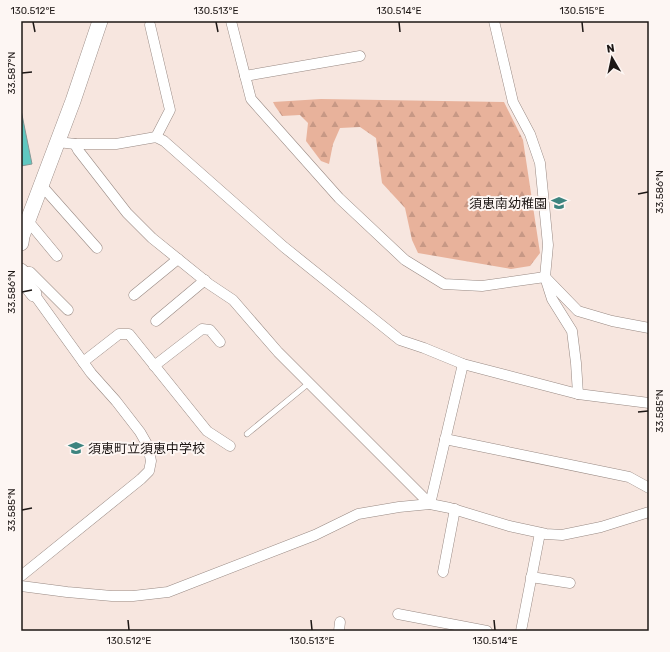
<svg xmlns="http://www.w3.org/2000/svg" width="670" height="652" font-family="Rubik,'Noto Sans JP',sans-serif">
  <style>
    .forest { fill: url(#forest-firs) }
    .building { fill: #60c8c1; stroke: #869896 }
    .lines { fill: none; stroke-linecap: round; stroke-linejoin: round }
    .lane-casing { stroke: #988983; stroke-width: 6 }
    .street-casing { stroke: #988983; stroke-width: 11 }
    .secondary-casing { stroke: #988983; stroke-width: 16 }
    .lane { stroke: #fff; stroke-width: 5 }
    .street { stroke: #fff; stroke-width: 10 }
    .secondary { stroke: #fff; stroke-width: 15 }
    .ticks { fill: none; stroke: #1d1715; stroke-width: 1.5 }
    .labels { text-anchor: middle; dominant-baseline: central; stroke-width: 4; stroke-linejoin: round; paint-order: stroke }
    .poi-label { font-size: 13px; fill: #1d1715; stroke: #fdf6f3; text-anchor: end }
    .neatline { fill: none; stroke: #1d1715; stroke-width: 1.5 }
    .ticks-label { font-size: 10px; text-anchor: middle; fill: #1d1715 }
  </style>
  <defs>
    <pattern id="forest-firs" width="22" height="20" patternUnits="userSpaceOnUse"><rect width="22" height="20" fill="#e8b29b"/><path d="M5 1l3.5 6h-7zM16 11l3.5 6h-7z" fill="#c79885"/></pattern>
  </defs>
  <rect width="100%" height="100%" fill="#f7e6df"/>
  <path class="forest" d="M321,99L504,102L523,140L540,253L530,266L511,269L418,253L412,240L405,208L382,183L376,138L360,127L340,128L333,144L329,164L321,161L306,141L308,123L300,115L282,116L275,106L273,102Z"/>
  <path class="building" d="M21,110L32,164L21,166Z"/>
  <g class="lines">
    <g class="lane-casing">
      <path id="lane" d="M247,434L309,383"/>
    </g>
    <g class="street-casing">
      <g id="street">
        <path d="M231,21L251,99L339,198L405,260L444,284L482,286L545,277L578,311L612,321L649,328"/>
        <path d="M494,21L513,102L530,134L540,163L548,245L545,277L552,299L572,331L576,363L578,394"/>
        <path d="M150,25L170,110L156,137"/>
        <path d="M245,76L360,56"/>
        <path d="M58,142L75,144H116L156,137L164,141L284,247L400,340L424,348L463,364L578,394L649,403"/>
        <path d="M75,144L78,150L127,213L152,238L209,284L233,300L278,352L430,504"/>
        <path d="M42,186L97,248"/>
        <path d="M28,221L57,256"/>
        <path d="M21,272H30L68,310"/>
        <path d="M134,295L178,259"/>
        <path d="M156,321L205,280"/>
        <path d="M83,362L119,334H129L207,431L230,446"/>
        <path d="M154,366L202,329L210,330L220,342"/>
        <path d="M445,439L629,477L649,488"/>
        <path d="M430,504L463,364"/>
        <path d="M443,572L455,509"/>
        <path d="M21,576L141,479L149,471L151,461L148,446L140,432L116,401L91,373L34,294"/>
        <path d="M531,577L570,583"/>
        <path d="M21,586L67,592L112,596H133L168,592L315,535L358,514L399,507L430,504L450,508L509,526L546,534L562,535L601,527L649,512"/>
        <path d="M398,614L487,631"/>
        <path d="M339,631L340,622"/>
        <path d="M521,631L540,533"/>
      </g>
    </g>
    <g class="secondary-casing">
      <g id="secondary">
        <path d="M21,243L22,236L73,101L100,21"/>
        <path d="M21,271L26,284L34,294"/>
      </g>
    </g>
    <use href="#lane" class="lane"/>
    <use href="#street" class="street"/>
    <use href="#secondary" class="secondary"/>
  </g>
  <path class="ticks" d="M33,22L35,32M216,22L218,32M399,22L400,32M582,22L583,32M22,73L32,72M638,194L648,192M22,292L32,290M638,412L648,411M22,510L32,508M128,620L129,630M311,620L312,630M494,620L495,630"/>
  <defs>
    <g id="school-bare" transform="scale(1.2)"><path d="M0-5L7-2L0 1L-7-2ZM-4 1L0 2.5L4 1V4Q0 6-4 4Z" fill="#3d847f" stroke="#fdf6f3" stroke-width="2.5" paint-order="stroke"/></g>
  </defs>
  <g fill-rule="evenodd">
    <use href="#school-bare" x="559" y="203"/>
    <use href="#school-bare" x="76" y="448"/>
  </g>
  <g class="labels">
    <g class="poi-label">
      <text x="547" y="203">須恵南幼稚園</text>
      <text x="88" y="448" text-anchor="start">須恵町立須恵中学校</text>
    </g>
  </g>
  <rect width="670" height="652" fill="none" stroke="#fdf6f3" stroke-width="44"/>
  <g transform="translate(612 58) rotate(351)" stroke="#fdf6f3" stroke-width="3" paint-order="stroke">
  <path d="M0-3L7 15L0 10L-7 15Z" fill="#1d1715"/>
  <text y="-6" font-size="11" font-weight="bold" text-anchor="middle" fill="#1d1715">N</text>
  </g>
  <rect x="22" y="22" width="626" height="608" class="neatline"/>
  <g class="ticks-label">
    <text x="33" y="14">130.512°E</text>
    <text x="216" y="14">130.513°E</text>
    <text x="399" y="14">130.514°E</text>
    <text x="582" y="14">130.515°E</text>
    <text transform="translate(11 73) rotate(-90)" y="4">33.587°N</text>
    <text transform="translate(659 192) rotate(-90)" y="4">33.586°N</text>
    <text transform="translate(11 292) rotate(-90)" y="4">33.586°N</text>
    <text transform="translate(659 411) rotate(-90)" y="4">33.585°N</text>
    <text transform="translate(11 510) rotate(-90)" y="4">33.585°N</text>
    <text x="129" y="644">130.512°E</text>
    <text x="312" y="644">130.513°E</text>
    <text x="495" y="644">130.514°E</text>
  </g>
</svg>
